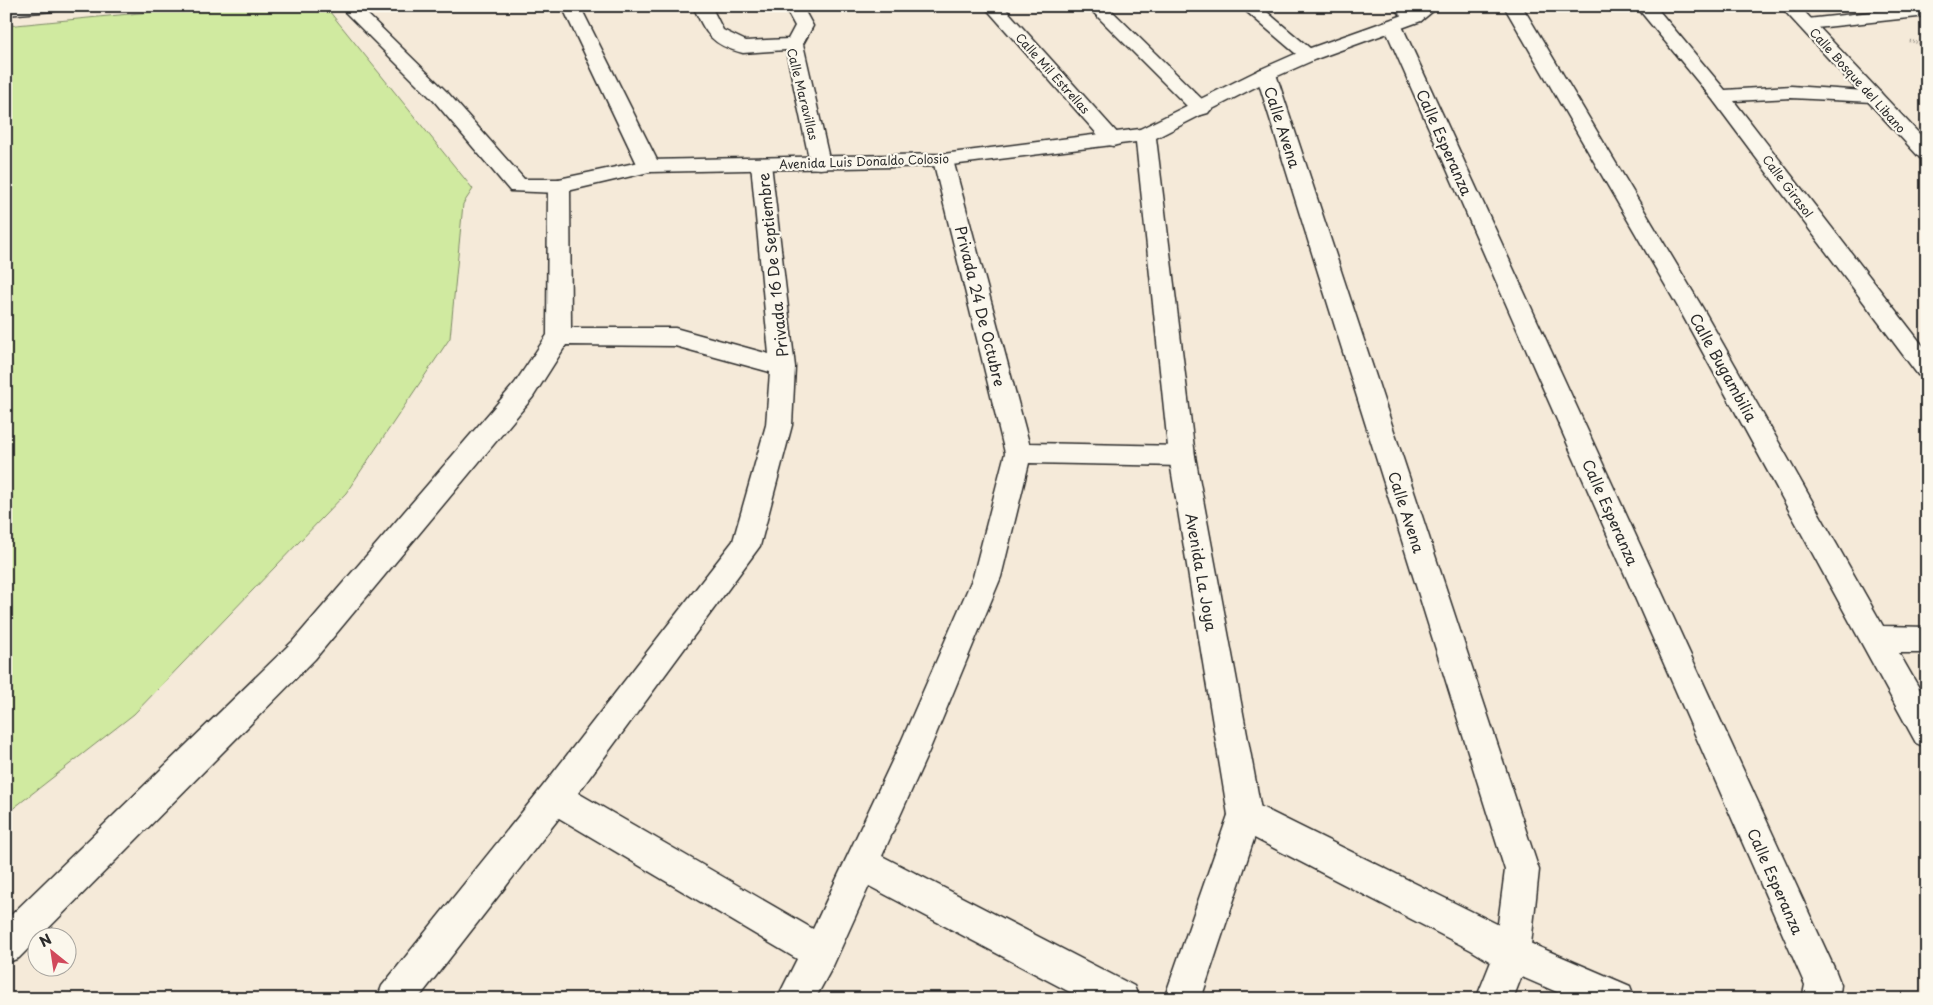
<svg xmlns="http://www.w3.org/2000/svg" width="1933" height="1005" font-family="'Playpen Sans',sans-serif">
  <style>
    .green { fill: #d0eaa0; stroke: #7e8a66 }
    .lines { fill: none; stroke-linecap: round; stroke-linejoin: round }
    .minor-casing { stroke: #2b2b2b; stroke-width: 3 }
    .tertiary-casing { stroke: #2b2b2b; stroke-width: 3 }
    .secondary-casing { stroke: #2b2b2b; stroke-width: 3 }
    .path { stroke: #2b2b2b; stroke-width: 2.5; stroke-dasharray: 0.5 2.5; stroke-linecap: butt }
    .minor { fill: #fbf7ec; fill-rule: evenodd }
    .tertiary { fill: #fbf7ec; fill-rule: evenodd }
    .secondary { fill: #fbf7ec; fill-rule: evenodd }
    .labels { text-anchor: middle; dominant-baseline: central; stroke-width: 4.5; stroke-linejoin: round; paint-order: stroke }
    .far-street-label { font-size: 12px; fill: #2b2b2b; stroke: #fbf7ec }
    .street-label { font-size: 15px; fill: #2b2b2b; stroke: #fbf7ec }
  </style>
  <rect width="100%" height="100%" fill="#f5ead9"/>
  <filter id="ink" filterUnits="userSpaceOnUse"><feTurbulence type="fractalNoise" baseFrequency=".02" numOctaves="2"/><feDisplacementMap in="SourceGraphic" scale="10" xChannelSelector="R" yChannelSelector="G"/><feConvolveMatrix kernelMatrix="1 2 1 2 8 2 1 2 1" color-interpolation-filters="sRGB"/></filter>
  <g filter="url(#ink)">
    <path class="green" d="M156,6H325L473,189L463,204L450,338L346,493L134,714L6,814V26L160,11Z"/>
    <g class="lines">
      <g class="minor-casing">
        <g id="minor">
          <path d="M6,6H62L59,10L53,11L6,15Z"/>
          <path d="M562,6H580L660,166L656,171L649,172L642,171L638,166Z"/>
          <path d="M693,6H711L723,30L746,41L788,39L795,26L784,6H802L813,26L803,44L830,163L827,168L820,169L813,168L810,163L786,50L743,53C711,45 706,34 693,6Z"/>
          <path d="M984,6H1003L1120,136L1123,140L1120,144L1113,146L1106,144Z"/>
          <path d="M1087,6H1107L1208,105L1211,109L1208,113L1201,115L1194,113Z"/>
          <path d="M1240,6H1260L1318,55L1316,59H1302Z"/>
          <path d="M1390,6H1411L1424,17L1421,21H1409Z"/>
          <path d="M1504,6H1522L1702,307L1883,626L1927,627V653H1899L1927,702V748L1916,743L1678,307Z"/>
          <path d="M1636,6H1655L1725,90L1791,86L1880,92L1883,96L1880,100L1873,102L1791,98L1734,101L1927,351V378L1918,375L1713,100Z"/>
          <path d="M1927,6V16L1807,29L1801,28L1798,24L1801,20L1807,19Z"/>
          <path d="M1393,21L1399,22L1402,26L1836,972L1841,985L1839,999H1802L1805,985L1384,26L1387,22Z"/>
          <path d="M1266,68L1273,70L1276,74L1539,870L1530,954L1513,999H1476L1494,954L1505,870L1256,74L1259,70Z"/>
          <path d="M943,154L950,156L953,160L1029,443L1182,446L1191,449L1195,456L1191,463L1182,466L1029,463L1001,577L929,751L882,856L1134,986L1139,999H1083L869,886L833,966L815,999H777L797,959L559,818L418,999H377L382,986L543,786L733,541L766,425L770,372L675,346L566,345L533,397L315,659L19,958L6,963V920L293,641L515,383L547,335L548,186L551,181L559,179L567,181L570,186L571,328H675L769,354L751,164L754,159L761,158L768,159L771,164L795,367L792,425L760,546L578,793L813,929L901,742L973,577L1005,453L933,160L936,156Z"/>
        </g>
      </g>
      <g class="tertiary-casing">
        <g id="tertiary">
          <path d="M1780,6H1799L1927,142V160L1920,158Z"/>
          <path d="M1245,799L1497,924L1525,941L1630,986L1635,999H1573L1499,967L1471,950L1233,827L1228,815L1233,803Z"/>
        </g>
      </g>
      <g class="secondary-casing">
        <path id="secondary" d="M339,6H359L448,93L524,179H559L649,160L943,154L1140,129L1259,70L1302,51L1409,13L1418,6H1439L1421,21L1316,59L1273,78L1156,138L1195,456L1262,815L1201,999H1164L1228,815L1169,456L1136,142L943,166L649,172L559,193L510,191L434,101Z"/>
      </g>
      <path class="path" d="M1910,41L1927,45"/>
      <use href="#minor" class="minor"/>
      <use href="#tertiary" class="tertiary"/>
      <use href="#secondary" class="secondary"/>
    </g>
  </g>
  <g class="labels">
    <g class="far-street-label">
      <text transform="translate(1053 73) rotate(48)">Calle Mil Estrellas</text>
      <text transform="translate(1858 80) rotate(48)">Calle Bosque del Libano</text>
      <text transform="translate(803 94) rotate(76)">Calle Maravillas</text>
      <text transform="translate(864 161) rotate(-2)">Avenida Luis Donaldo Colosio</text>
      <text transform="translate(1788 186) rotate(53)">Calle Girasol</text>
    </g>
    <g class="street-label">
      <text transform="translate(1283 127) rotate(72)">Calle Avena</text>
      <text transform="translate(1445 142) rotate(66)">Calle Esperanza</text>
      <text transform="translate(772 265) rotate(-96)">Privada 16 De Septiembre</text>
      <text transform="translate(981 306) rotate(76)">Privada 24 De Octubre</text>
      <text transform="translate(1724 367) rotate(61)">Calle Bugambilia</text>
      <text transform="translate(1407 512) rotate(72)">Calle Avena</text>
      <text transform="translate(1611 512) rotate(66)">Calle Esperanza</text>
      <text transform="translate(1202 572) rotate(80)">Avenida La Joya</text>
      <text transform="translate(1776 881) rotate(66)">Calle Esperanza</text>
    </g>
  </g>
  <rect width="1933" height="1005" fill="none" stroke="#fbf7ec" stroke-width="25"/>
  <rect x="12" y="12" width="1908" height="980" fill="none" stroke="#2b2b2b" stroke-width="2" filter="url(#ink)"/>
  <g transform="translate(52 952) rotate(330)"><circle r="24" fill="#fbf7ec" stroke="#a8a59f"/>
  <path d="M0-4L9 19L0 12L-9 19Z" fill="#d1495b"/>
  <text y="-8" font-size="14" font-weight="bold" text-anchor="middle" fill="#2b2b2b">N</text>
  </g>
</svg>
